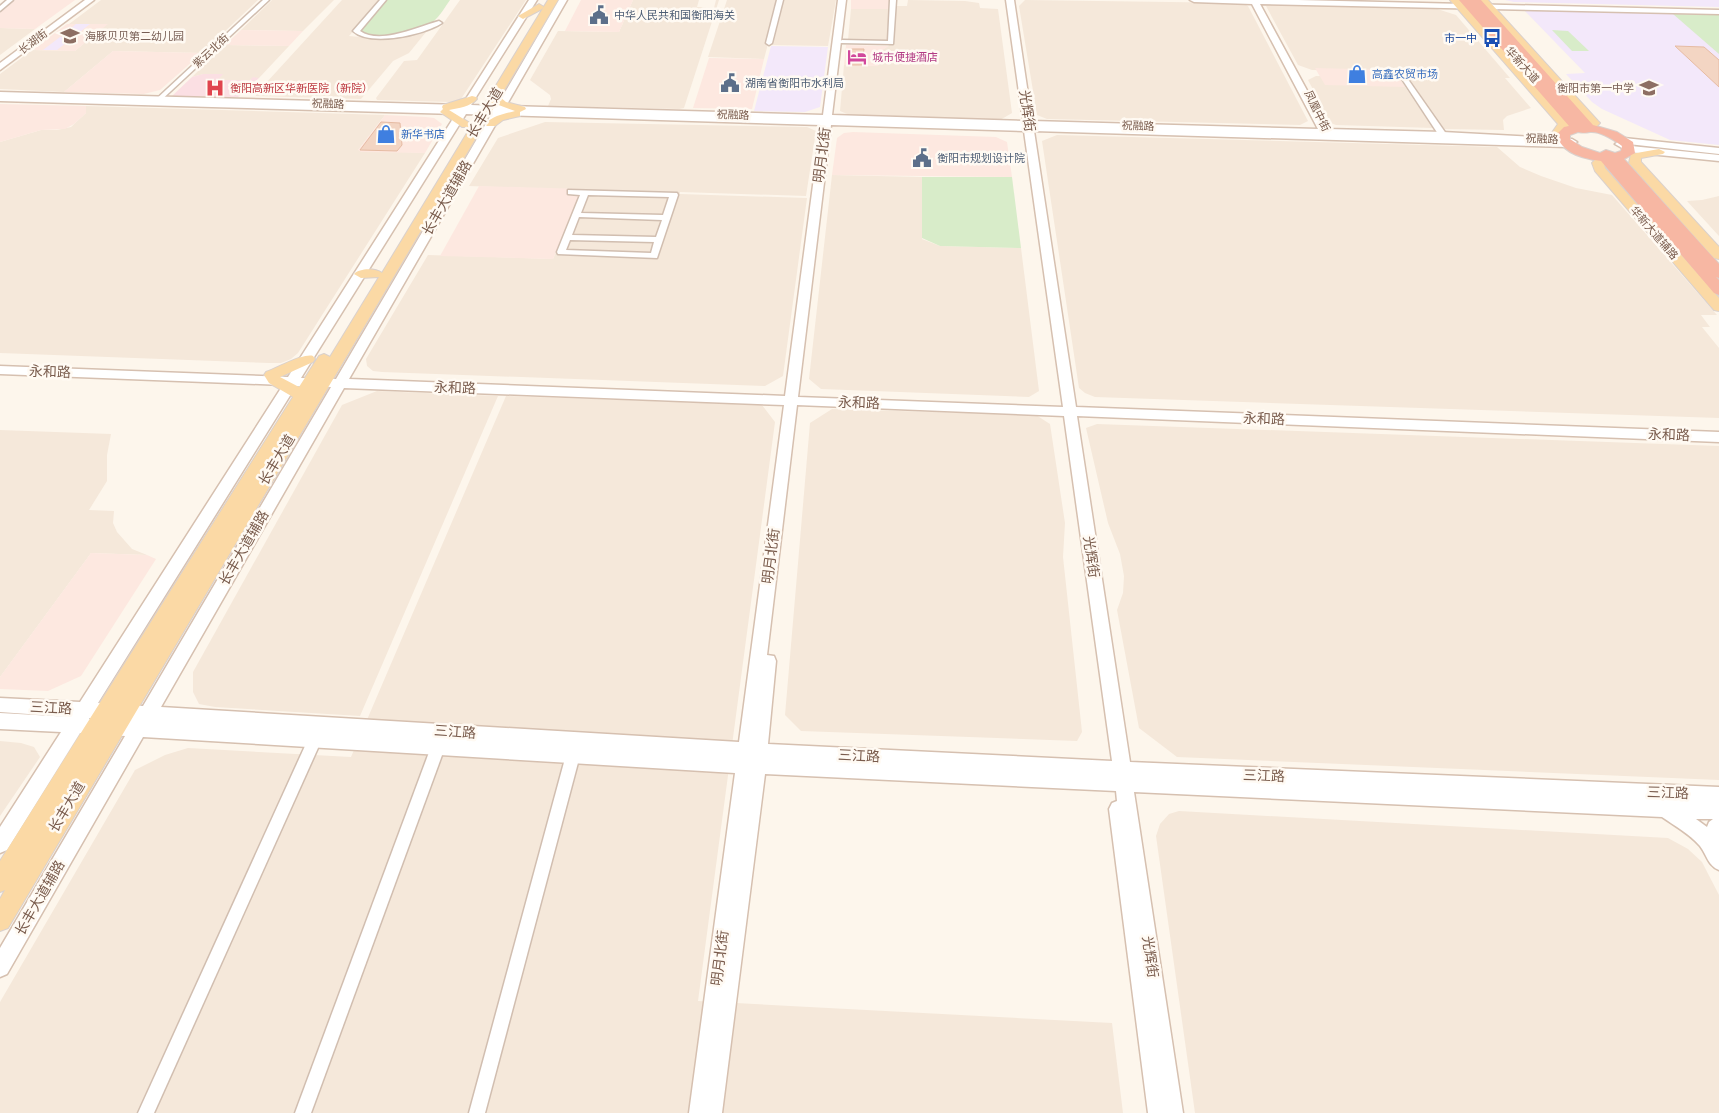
<svg xmlns="http://www.w3.org/2000/svg" width="1719" height="1113" font-family="Rubik,'Noto Sans SC',sans-serif">
  <style>
    .residential { fill: #f5e8da }
    .commercial { fill: #fde8e0 }
    .education { fill: #f3e8fa }
    .medical { fill: #fbdfe3 }
    .green { fill: #d8ecc9 }
    .building { fill: #f3d5c3; stroke: #e6bba3 }
    .lines { fill: none; stroke-linecap: round; stroke-linejoin: round }
    .street-casing { stroke: #d1beb0; stroke-width: 3 }
    .secondary-casing { stroke: #d6c0b0; stroke-width: 3 }
    .primary-casing { stroke: #dad1cd; stroke-width: 2 }
    .highway-casing { stroke: #dad1cd; stroke-width: 2 }
    .street { fill: #fff; fill-rule: evenodd }
    .secondary { fill: #fff; fill-rule: evenodd }
    .primary { fill: #fbd9a5; fill-rule: evenodd }
    .highway { fill: #f7b7a3; fill-rule: evenodd }
    .labels { text-anchor: middle; dominant-baseline: central; stroke-width: 5; stroke-linejoin: round; paint-order: stroke }
    .far-service-label { font-size: 11px; fill: #4e5e75; stroke: #fffaf3; text-anchor: start }
    .far-education-label { font-size: 11px; fill: #785e54; stroke: #fffaf3; text-anchor: start }
    .far-transit-label { font-size: 11px; fill: #164399; stroke: #fffaf3; text-anchor: end }
    .far-street-label { font-size: 11px; fill: #7a5c4d; stroke: #fffaf3 }
    .far-hotel-label { font-size: 11px; fill: #b23c85; stroke: #fffaf3; text-anchor: start }
    .far-shop-label { font-size: 11px; fill: #366cbe; stroke: #fffaf3; text-anchor: start }
    .far-health-label { font-size: 11px; fill: #be3a42; stroke: #fffaf3; text-anchor: start }
    .street-label { font-size: 14px; fill: #7a5c4d; stroke: #fffaf3 }
  </style>
  <rect width="100%" height="100%" fill="#fdf6ec"/>
  <g class="residential">
    <path d="M101,0H258L202,53L113,51L64,92L0,89V74L32,50L75,51L107,24H69Z"/>
    <path d="M272,0H334L303,31L241,30Z"/>
    <path d="M342,0H380L349,36L383,39L426,32L409,53L393,61L361,99L256,96V94Z"/>
    <path d="M460,0H526L461,99L451,102L377,100L376,98L404,61L417,60Z"/>
    <path d="M633,0H699L697,7L714,8L716,0H719L684,108L679,109L548,106L551,99L550,95L530,80L558,31L619,32Z"/>
    <path d="M727,0H778L766,43L768,44L764,59L708,57Z"/>
    <path d="M782,0H836L828,46L771,45Z"/>
    <path d="M908,0L965,1L979,3L980,8L998,9L1012,113L1000,120L852,116L840,111L844,65L878,66L879,52L894,42L896,6H907Z"/>
    <path d="M1025,0L1242,3L1248,6L1308,121L1300,125L1047,119L1037,115L1019,6Z"/>
    <path d="M1270,4L1431,7L1456,15L1510,78H1505L1531,108L1507,116L1503,120L1504,130L1443,129L1405,72L1312,70L1298,65L1266,6Z"/>
    <path d="M851,9H890L889,41L848,40Z"/>
    <path d="M0,28L35,29L0,55Z"/>
    <path d="M225,45L289,46L259,78H253L250,80H217L222,74H204L192,77Z"/>
    <path d="M1316,76L1399,78L1433,128L1336,125L1331,123L1308,80Z"/>
    <path d="M86,106L385,115L358,150L425,153L298,353L291,359L281,363H269L0,353V142L41,130H57L71,127L86,113Z"/>
    <path d="M545,122L807,127L816,131L806,196L680,192V194L807,198L783,376L765,386L382,372L373,371L367,366L366,359L428,255L553,259L583,190L469,186L498,138Z"/>
    <path d="M1057,135L1497,147L1520,167L1541,176L1576,188L1612,195L1717,315H1701L1710,327H1702L1719,348V418L1095,397L1085,393L1079,388L1042,141Z"/>
    <path d="M832,175L922,177V239L940,246L1021,248L1039,391L1029,397L821,389L809,379Z"/>
    <path d="M1719,196V236L1687,201L1702,200Z"/>
    <path d="M377,391L498,396L360,716L215,707L199,704L193,692V672L342,405Z"/>
    <path d="M506,396L762,405L775,422L698,1001L1112,1023L1123,1113H0V1002L135,770L165,755L188,748L351,757Z"/>
    <path d="M832,409L1036,415L1050,424L1065,523L1063,557L1082,732L1077,741L801,731L785,715L810,423Z"/>
    <path d="M1097,424L1719,446V780L1177,757L1139,728L1117,610L1123,593L1124,576L1120,554L1108,523L1086,428Z"/>
    <path d="M0,430L111,434L107,455V481L89,510L114,511L113,523L117,532L132,549L147,555L91,553L0,677Z"/>
    <path d="M0,741L21,743L34,747L40,757L0,816Z"/>
    <path d="M1179,811L1668,838L1688,849L1702,862L1719,895V1113H1195L1156,836L1160,824L1169,814Z"/>
  </g>
  <g class="commercial">
    <path d="M15,0H75L35,29L0,28V13Z"/>
    <path d="M581,0H633L619,32L565,31Z"/>
    <rect x="851" y="0" width="39" height="9"/>
    <path d="M67,24H108L75,51L32,50Z"/>
    <path d="M241,30L303,31L289,46L225,45Z"/>
    <path d="M846,45L889,46L879,52L878,66L844,65Z"/>
    <path d="M113,51L202,53L160,90L144,94L64,92Z"/>
    <path d="M709,58L764,59L752,109L693,108Z"/>
    <path d="M1315,68L1394,70L1405,87L1325,85Z"/>
    <path d="M0,104L86,106V113L74,124L65,129L41,130L0,142Z"/>
    <path d="M385,115L426,117L434,118L442,124L425,153L361,152L358,150Z"/>
    <path d="M853,132L996,137L1007,142L1012,177L832,175L837,138L844,133Z"/>
    <path d="M479,186L583,189L553,259L440,256Z"/>
    <path d="M91,553L147,555L156,559L81,676L48,691L0,689V677Z"/>
  </g>
  <g class="education">
    <path d="M1505,0H1719V7L1514,2Z"/>
    <path d="M1524,10L1719,15V145L1670,140L1602,109L1592,102L1566,74L1585,73Z"/>
    <path d="M76,24H90L57,50H43L60,37L65,36L63,35Z"/>
    <path d="M771,46L828,47L820,107L805,112L754,111Z"/>
  </g>
  <path class="medical" d="M203,74H223L218,80H250L253,77L259,78L238,97L172,96L192,77Z"/>
  <g class="green">
    <path d="M386,0H450C445,7 440,16 433,22C420,34 378,38 361,33L360,31Z"/>
    <path d="M1673,14L1719,15V54Z"/>
    <path d="M1552,30L1568,31L1589,51H1572Z"/>
    <path d="M922,177H1012L1021,248L940,246L922,238Z"/>
  </g>
  <g class="building">
    <path d="M1675,46L1704,47L1719,60V87Z"/>
    <path d="M851,49H864L862,65H849Z"/>
    <path d="M381,122L400,123L402,145L397,151L360,150Z"/>
  </g>
  <g class="lines">
    <g class="street-casing">
      <g id="street">
        <path d="M7,0H13L0,11V6Z"/>
        <path d="M263,0H269L157,104H153V102Z"/>
        <path d="M380,0H386L360,31C380,45 417,27 439,21L442,23C424,35 370,47 353,31Z"/>
        <path d="M777,0H783L772,43L769,45L766,43Z"/>
        <path d="M890,0H896L893,44L840,43L839,42L842,40L888,41Z"/>
        <path d="M1401,75H1405L1447,135L1446,137H1440L1400,76Z"/>
        <path d="M568,190L677,193L678,195L657,258L558,254L557,252L580,195L568,194ZM588,195L669,197L663,215L581,213ZM579,217L662,220L656,237L572,235ZM570,240L654,242L651,253L566,250Z"/>
        <path d="M315,733L320,735L322,739L154,1113H138L310,735Z"/>
        <path d="M438,741L443,743L445,747L311,1113H295L431,747L433,743Z"/>
        <path d="M573,749L578,751L580,755L485,1113H469L566,755L568,751Z"/>
      </g>
    </g>
    <g class="secondary-casing">
      <g id="secondary">
        <path d="M85,0H94L0,70V63Z"/>
        <path d="M529,0H537L471,105L497,106L559,0H567L506,106L823,115L838,0H846L832,115L1023,121L1006,0H1014L1032,121L1318,129L1252,4L1194,2L1190,0H1298L1719,10V14L1260,4L1328,129L1443,132L1572,139L1577,142L1567,147L1034,131L1076,407L1719,432V442L1077,416L1130,762L1719,787V870C1708,866 1707,855 1700,846C1690,834 1675,826 1662,817L1134,792L1183,1113H1148L1109,809L1112,803L1117,801L1116,791L765,774L722,1113H689L735,773L143,737L7,974L0,977V948L125,736L80,733L7,850L0,853V827L61,732L0,729V713L71,717L0,712V698L80,702L283,385L0,374V366L288,377L456,114L0,101V92L462,105ZM466,114L491,115L336,379L301,378ZM501,115L821,125L785,396L349,379ZM831,125L1024,131L1063,407L798,397ZM296,386L331,387L143,706L98,703ZM344,388L784,405L739,742L161,707ZM797,405L1064,416L1112,761L768,744L776,661L774,656L767,655ZM89,718L134,721L89,719ZM1696,819H1713L1709,822L1707,827Z"/>
        <path d="M1624,138L1719,148V154L1628,144L1631,146L1719,155V161L1629,152L1615,144Z"/>
      </g>
    </g>
    <g class="primary-casing">
      <g id="primary">
        <path d="M548,0H558L500,97L506,102L525,107L526,109L520,112V116L503,120L495,126H487L485,124C494,115 504,114 515,111L496,104L8,928L0,931V899L5,890L0,892V861L293,397L269,383L264,375L266,372C278,368 303,353 313,356L315,359L313,362L280,377L299,387L319,356L324,354L330,357L379,277L361,278L354,274C360,268 375,268 382,273Z"/>
        <path d="M1450,0H1460L1568,122L1570,124L1559,139L1534,141L1532,139L1534,137L1551,134L1558,124Z"/>
        <path d="M1478,0H1488L1598,121L1600,123L1593,130H1585L1583,128L1588,123Z"/>
        <path d="M539,4L544,7L542,9L523,19L518,16Z"/>
        <path d="M472,96L476,97L477,99C470,107 459,108 449,110L470,123L472,125L470,127H462L440,112L443,109L442,107L443,105Z"/>
        <path d="M1659,149L1665,152L1663,154L1641,158V162L1719,247V259L1714,258L1629,163L1631,154Z"/>
        <path d="M1604,154L1610,157L1604,164L1605,168L1719,298V311L1714,310L1595,171L1592,163L1600,155Z"/>
      </g>
    </g>
    <g class="highway-casing">
      <path id="highway" d="M1459,0H1481L1593,125L1617,132L1633,142L1635,153L1624,159L1719,264V278L1716,277L1719,280V295L1714,293L1601,161C1585,159 1560,153 1557,134L1564,127L1569,126ZM1578,132C1583,133 1585,133 1590,132C1601,131 1614,140 1622,146L1621,151L1615,153L1606,150L1600,153L1582,147L1570,139V135Z"/>
    </g>
    <use href="#street" class="street"/>
    <use href="#secondary" class="secondary"/>
    <use href="#primary" class="primary"/>
    <use href="#highway" class="highway"/>
  </g>
  <defs>
    <g id="civic-bare" transform="scale(1.5)"><path d="M-.6-6.5H3V-4.5H.6V-3L4-1V1h2V6H-6V1h2V-1L-.6-3ZM-1.2 2.5V6h2.4V2.5Z" fill="#5c6f8a" stroke="#fffaf3" stroke-width="2.5" paint-order="stroke"/></g>
    <g id="school-bare" transform="scale(1.5)"><path d="M0-5L7-2L0 1L-7-2ZM-4 1L0 2.5L4 1V4Q0 6-4 4Z" fill="#8d6e63" stroke="#fffaf3" stroke-width="2.5" paint-order="stroke"/></g>
    <g id="bus-bare" transform="scale(1.5)"><path d="M-5-6H5V4H4V6H2V4H-2V6H-4V4H-5ZM-3.5-4V0h7V-4ZM-3.5 1.2v1.5H-2V1.2ZM2 1.2v1.5H3.5V1.2Z" fill="#1a4fb4" stroke="#fffaf3" stroke-width="2.5" paint-order="stroke"/></g>
    <g id="hotel-bare" transform="scale(1.5)"><path d="M-6-4.5h1.5V1H6V5H4.5V3h-9V5H-6ZM-4 0a1.8 1.8 0 1 1 3.6 0ZM.5 0V-2.5h3Q6-2.5 6 0Z" fill="#d1479c" stroke="#fffaf3" stroke-width="2.5" paint-order="stroke"/></g>
    <g id="shop-bare" transform="scale(1.5)"><path d="M-5-2.5h2.3a2.7 3.5 0 0 1 5.4 0H5L5.5 6h-11ZM-1.5-2.5h3a1.5 2.3 0 0 0-3 0Z" fill="#3f7fe0" stroke="#fffaf3" stroke-width="2.5" paint-order="stroke"/></g>
    <g id="hospital-bare" transform="scale(1.5)"><path d="M-5-5h3v3.5h4V-5h3V5h-3V1.5h-4V5h-3Z" fill="#e0444e" stroke="#fffaf3" stroke-width="2.5" paint-order="stroke"/></g>
  </defs>
  <g fill-rule="evenodd">
    <use href="#civic-bare" x="599" y="15"/>
    <use href="#school-bare" x="70" y="36"/>
    <use href="#bus-bare" x="1492" y="38"/>
    <use href="#hotel-bare" x="857" y="57"/>
    <use href="#shop-bare" x="1357" y="74"/>
    <use href="#civic-bare" x="730" y="83"/>
    <use href="#hospital-bare" x="215" y="88"/>
    <use href="#school-bare" x="1649" y="88"/>
    <use href="#shop-bare" x="386" y="134"/>
    <use href="#civic-bare" x="922" y="158"/>
  </g>
  <g class="labels">
    <g class="far-service-label">
      <text x="614" y="15">中华人民共和国衡阳海关</text>
      <text x="745" y="83">湖南省衡阳市水利局</text>
      <text x="937" y="158">衡阳市规划设计院</text>
    </g>
    <g class="far-education-label">
      <text x="85" y="36">海豚贝贝第二幼儿园</text>
      <text x="1634" y="88" text-anchor="end">衡阳市第一中学</text>
    </g>
    <g class="far-transit-label">
      <text x="1477" y="38">市一中</text>
    </g>
    <g class="far-street-label">
      <text transform="translate(33 42) rotate(-37)">长湖街</text>
      <text transform="translate(211 51) rotate(-43)">紫云北街</text>
      <text transform="translate(1522 65) rotate(48)">华新大道</text>
      <text transform="translate(328 104) rotate(2)">祝融路</text>
      <text transform="translate(1317 111) rotate(64)">凤凰中街</text>
      <text transform="translate(733 115) rotate(2)">祝融路</text>
      <text transform="translate(1138 126) rotate(2)">祝融路</text>
      <text transform="translate(1542 139) rotate(3)">祝融路</text>
      <text transform="translate(1654 233) rotate(49)">华新大道辅路</text>
    </g>
    <g class="far-hotel-label">
      <text x="872" y="57">城市便捷酒店</text>
    </g>
    <g class="far-shop-label">
      <text x="1372" y="74">高鑫农贸市场</text>
      <text x="401" y="134">新华书店</text>
    </g>
    <g class="far-health-label">
      <text x="230" y="88">衡阳高新区华新医院（新院）</text>
    </g>
    <g class="street-label">
      <text transform="translate(1027 111) rotate(82)">光辉街</text>
      <text transform="translate(485 113) rotate(-59)">长丰大道</text>
      <text transform="translate(822 155) rotate(-83)">明月北街</text>
      <text transform="translate(447 198) rotate(-60)">长丰大道辅路</text>
      <text transform="translate(50 372) rotate(2)">永和路</text>
      <text transform="translate(455 388) rotate(2)">永和路</text>
      <text transform="translate(859 403) rotate(2)">永和路</text>
      <text transform="translate(1264 419) rotate(2)">永和路</text>
      <text transform="translate(1669 435) rotate(2)">永和路</text>
      <text transform="translate(277 460) rotate(-59)">长丰大道</text>
      <text transform="translate(244 548) rotate(-60)">长丰大道辅路</text>
      <text transform="translate(771 556) rotate(-83)">明月北街</text>
      <text transform="translate(1091 557) rotate(82)">光辉街</text>
      <text transform="translate(51 708) rotate(3)">三江路</text>
      <text transform="translate(455 732) rotate(4)">三江路</text>
      <text transform="translate(859 756) rotate(3)">三江路</text>
      <text transform="translate(1264 776) rotate(2)">三江路</text>
      <text transform="translate(1668 793) rotate(2)">三江路</text>
      <text transform="translate(67 807) rotate(-59)">长丰大道</text>
      <text transform="translate(40 898) rotate(-60)">长丰大道辅路</text>
      <text transform="translate(1150 957) rotate(82)">光辉街</text>
      <text transform="translate(720 958) rotate(-83)">明月北街</text>
    </g>
  </g>
</svg>
